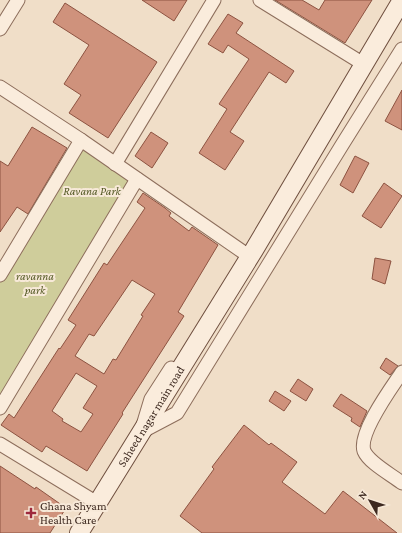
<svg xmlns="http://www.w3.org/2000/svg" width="402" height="533" font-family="'Crimson Pro',serif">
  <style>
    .green { fill: #cfcd9b }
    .building { fill: #cf927c; stroke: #8d5341; fill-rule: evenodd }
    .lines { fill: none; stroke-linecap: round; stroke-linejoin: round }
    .street-casing { stroke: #8d6e5c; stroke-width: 15 }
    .secondary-casing { stroke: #6f4f3f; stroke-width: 20 }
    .street { stroke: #faecdc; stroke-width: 13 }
    .secondary { stroke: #faecdc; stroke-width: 18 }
    .poi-dot { fill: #9e293d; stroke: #f7e9d8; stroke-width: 1.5 }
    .labels { text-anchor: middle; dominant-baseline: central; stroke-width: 4; stroke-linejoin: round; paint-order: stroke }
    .park-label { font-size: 12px; font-style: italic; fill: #555a26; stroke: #f7e9d8 }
    .street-label { font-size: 12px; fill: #3d2920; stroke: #f7e9d8 }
    .poi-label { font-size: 12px; fill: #3d2920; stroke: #f7e9d8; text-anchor: start }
  </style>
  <rect width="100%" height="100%" fill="#f0dec8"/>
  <path class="green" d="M81,140L132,176L0,410V275Z"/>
  <g class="building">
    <path d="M142,0H187L174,21Z"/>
    <path d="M275,0H302L319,10L325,0H372L345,43Z"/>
    <path d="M65,3L157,62L108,138L69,113L81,95L64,84L89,45L53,22Z"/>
    <path d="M228,14L243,23L236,33L294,71L286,83L269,72L230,132L244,141L225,170L199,153L227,109L219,104L249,59L228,45L223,53L208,44Z"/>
    <path d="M402,90V130L385,121Z"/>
    <path d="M32,127L67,148L28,214L17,207L0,232V161L8,166Z"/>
    <path d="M151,132L168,143L152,168L135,156Z"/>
    <path d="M355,156L369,163L353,193L340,185Z"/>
    <path d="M384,183L402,196L381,228L362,216Z"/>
    <path d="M143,193L165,208L171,213L169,216L189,231L192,227L218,245L178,312L184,316L122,413L123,414L87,471L46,446L42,452L1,425L9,414L14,418L59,348L60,349L76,325L68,320L104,263L107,265L145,208L137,202ZM132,280L155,294L141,315L143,316L116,360L113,359L104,374L75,356L89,334L94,336ZM76,373L97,386L83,408L93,414L81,432L62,421L63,419L52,411Z"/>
    <path d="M375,258L391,261L385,284L372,279Z"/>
    <path d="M386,358L398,366L390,375L380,368Z"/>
    <path d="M298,379L313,389L306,401L290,391Z"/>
    <path d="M275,391L291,401L284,411L269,401Z"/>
    <path d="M341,394L367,411L360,427L351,421L352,418L333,406Z"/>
    <path d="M244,425L269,445L271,443L297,462L282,482L325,514L343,491L397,533H202L180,516L214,469L212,467Z"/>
    <path d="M0,466L35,489L36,487L66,508L50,533H0Z"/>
  </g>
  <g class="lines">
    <g class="street-casing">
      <g id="street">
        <path d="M260,0L357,60"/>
        <path d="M0,29L18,0"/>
        <path d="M0,87L81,140L243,252"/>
        <path d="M115,164L214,0"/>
        <path d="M0,275L81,140"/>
        <path d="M171,368L151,399L141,432L177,413L342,145L402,49"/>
        <path d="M402,372C392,387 358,433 364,451C369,463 392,475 402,483"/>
        <path d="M0,408L137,179"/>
        <path d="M0,444L97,503"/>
      </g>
    </g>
    <g class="secondary-casing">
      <g id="secondary">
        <path id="s1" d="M79,533L254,250L402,0"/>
      </g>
    </g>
    <use href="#street" class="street"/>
    <use href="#secondary" class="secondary"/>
  </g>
  <path class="poi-dot" d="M29 507h4v4h4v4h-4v4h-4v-4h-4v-4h4z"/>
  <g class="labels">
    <g class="park-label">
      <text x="92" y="191">Ravana Park</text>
      <text x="35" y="276">ravanna<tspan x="35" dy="14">park</tspan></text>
    </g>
    <g class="street-label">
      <text stroke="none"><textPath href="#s1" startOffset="137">Saheed nagar main road</textPath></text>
    </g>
    <g class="poi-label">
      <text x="40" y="506">Ghana Shyam<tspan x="40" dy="14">Health Care</tspan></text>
    </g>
  </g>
  <g transform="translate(370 501) rotate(309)" stroke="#f7e9d8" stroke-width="3" paint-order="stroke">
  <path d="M0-3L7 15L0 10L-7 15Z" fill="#3d2920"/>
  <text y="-6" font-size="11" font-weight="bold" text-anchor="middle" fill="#3d2920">N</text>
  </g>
</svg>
